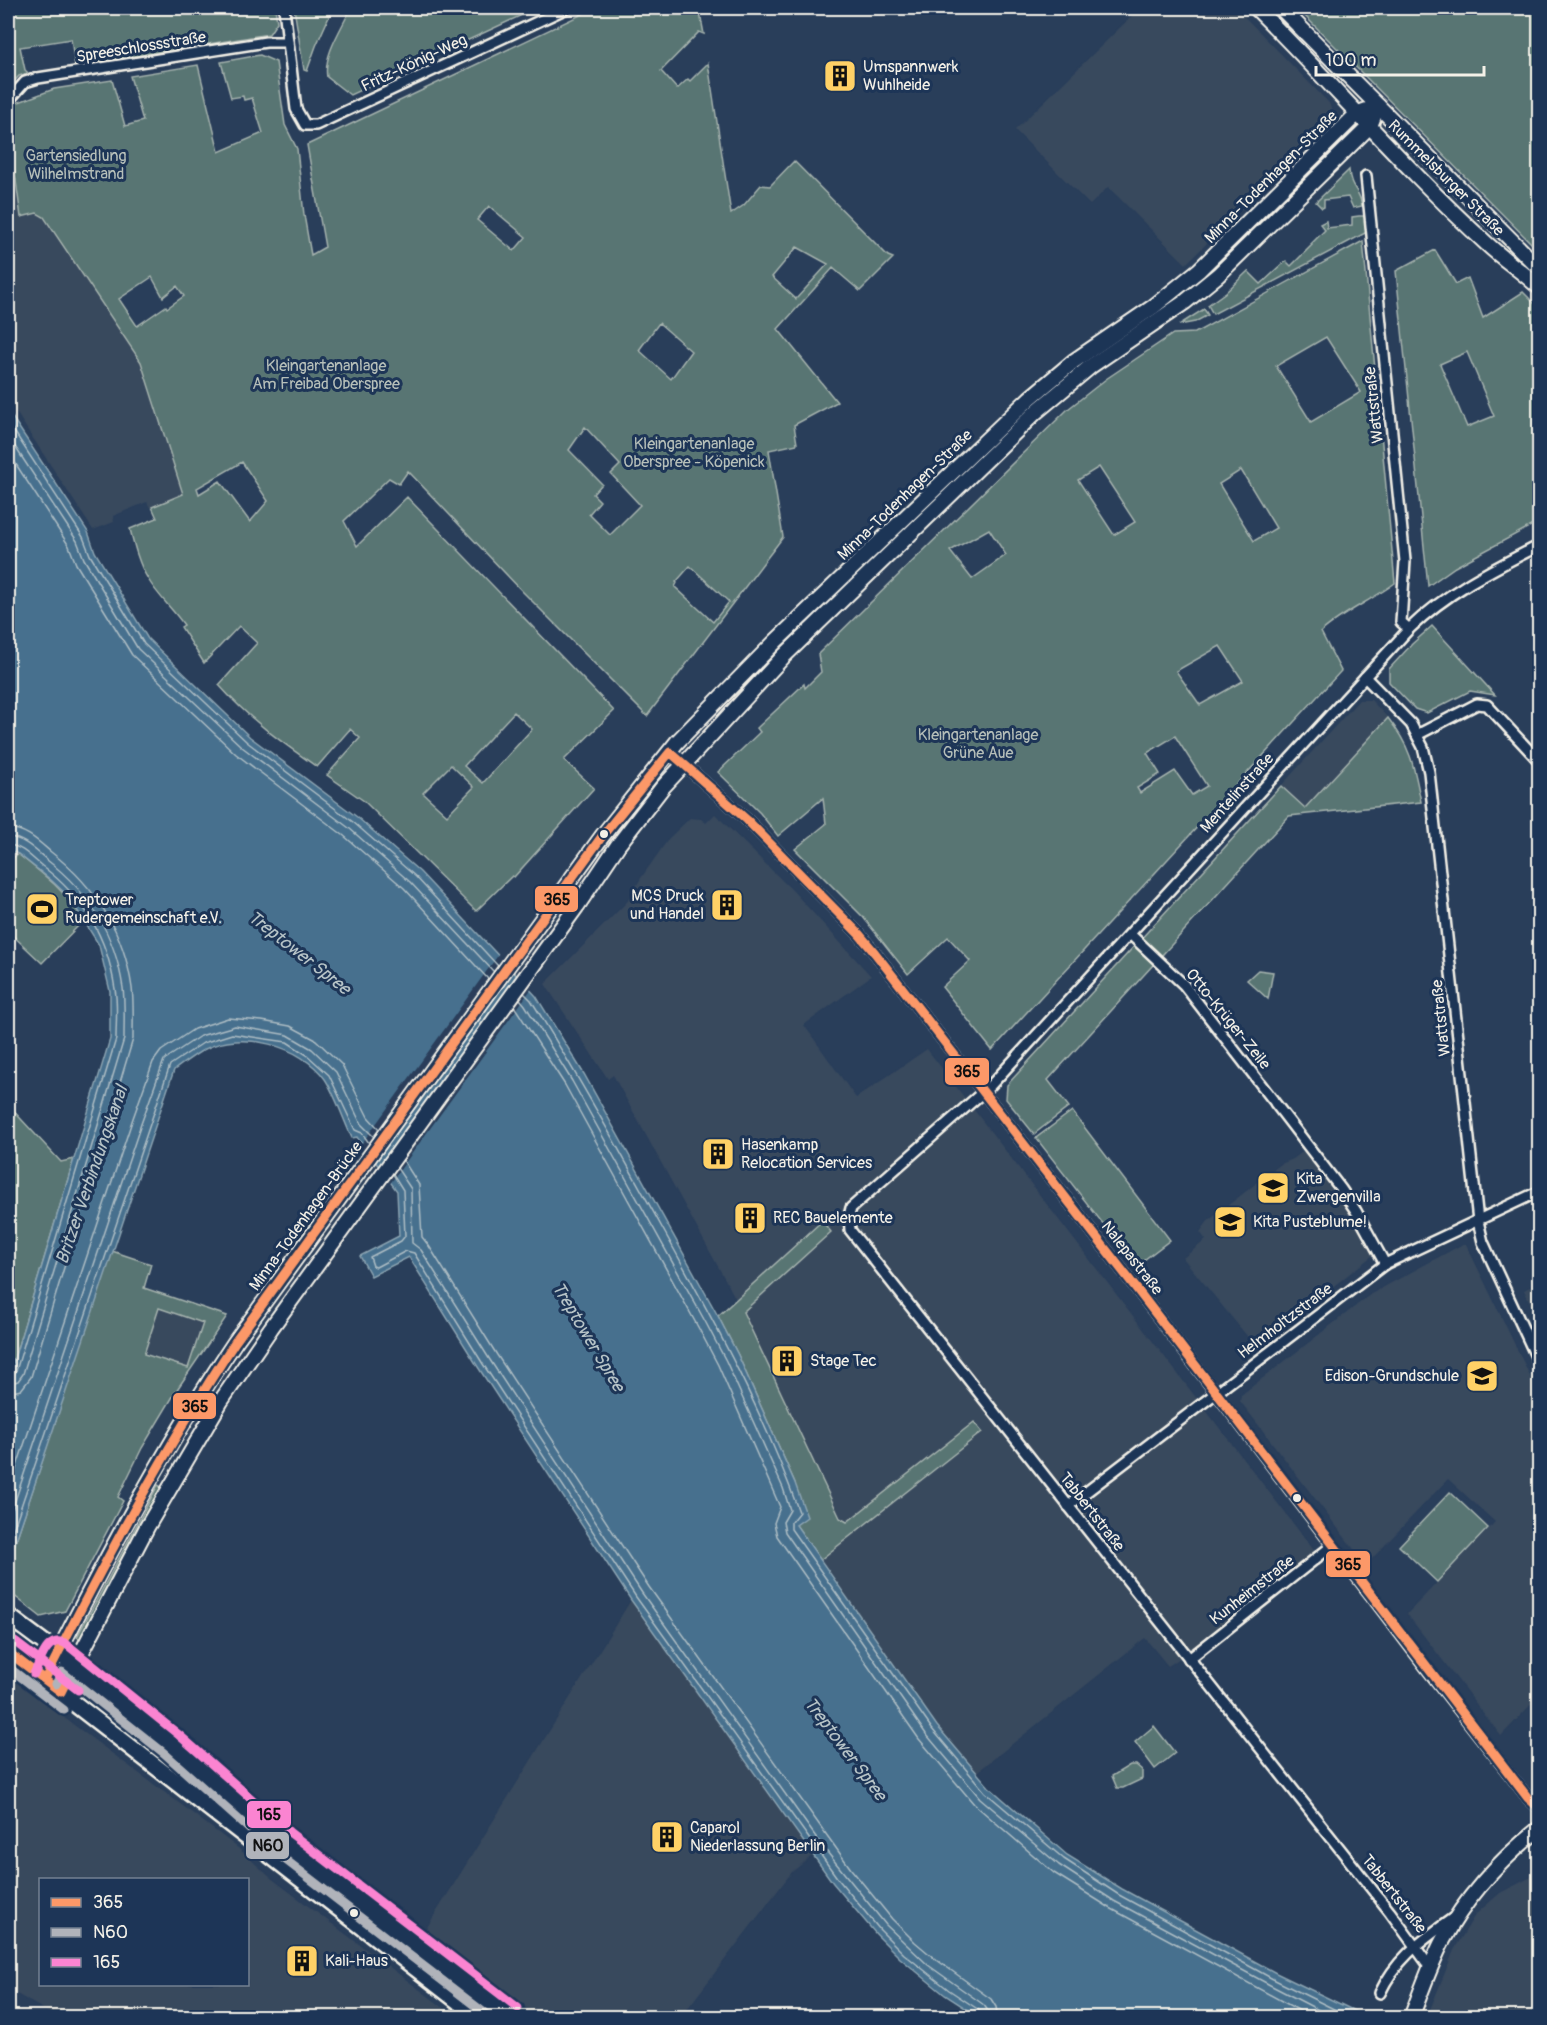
<svg xmlns="http://www.w3.org/2000/svg" width="1547" height="2025" font-family="Pangolin,sans-serif">
  <style>
    .built { fill: #37485d; fill-rule: evenodd }
    .green { fill: #587573; stroke: #a6b3ae; stroke-width: 1.5; fill-rule: evenodd }
    .water { fill: #46708e; stroke: #8ca4b2; stroke-width: 1.5 }
    .pier { fill: #293e5a }
    .lines { fill: none; stroke-linecap: round; stroke-linejoin: round }
    .shore { stroke: #aebdc4; stroke-width: 1.5 }
    .street-casing { stroke: #f4f1e8; stroke-width: 14 }
    .secondary-casing { stroke: #f4f1e8; stroke-width: 18 }
    .primary-casing { stroke: #f4f1e8; stroke-width: 20 }
    .street { stroke: #1d3557; stroke-width: 9 }
    .secondary { stroke: #1d3557; stroke-width: 14 }
    .primary { stroke: #1d3557; stroke-width: 15 }
    .bus-1-casing { stroke: #1d3557; stroke-width: 14 }
    .bus-2-casing { stroke: #1d3557; stroke-width: 14 }
    .bus-3-casing { stroke: #1d3557; stroke-width: 14 }
    .bus-1 { stroke: #fc9868; stroke-width: 9 }
    .bus-2 { stroke: #b0b3ba; stroke-width: 9 }
    .bus-3 { stroke: #fb84d1; stroke-width: 9 }
    .bus-dot { fill: #f4f1e8; stroke: #1d3557; stroke-width: 2 }
    .labels { text-anchor: middle; dominant-baseline: central; stroke-width: 6; stroke-linejoin: round; paint-order: stroke }
    .street-label { font-size: 16px; fill: #f4f1e8; stroke: #1d3557 }
    .poi-label { font-size: 16px; fill: #f4f1e8; stroke: #1d3557; text-anchor: start }
    .park-label { font-size: 16px; fill: #b6bfb9; stroke: #1d3557 }
    .water-label { font-size: 18px; font-style: italic; fill: #b7c4c8; stroke: #1d3557 }
    .line-badge { stroke: #1d3557; stroke-width: 2 }
    .pale-badge-label { font-size: 16px; text-anchor: middle; font-weight: bold; fill: #111 }
  </style>
  <rect width="100%" height="100%" fill="#293e5a"/>
  <filter id="ink" filterUnits="userSpaceOnUse"><feTurbulence type="fractalNoise" baseFrequency=".0167" numOctaves="2"/><feDisplacementMap in="SourceGraphic" scale="12" xChannelSelector="R" yChannelSelector="G"/><feConvolveMatrix kernelMatrix="1 2 1 2 8 2 1 2 1" color-interpolation-filters="sRGB"/></filter>
  <g filter="url(#ink)">
    <g class="built">
      <path d="M1132,8H1236L1329,103L1333,114L1330,122L1186,264L1108,187L1090,205L1015,130L1136,12Z"/>
      <path d="M8,140L11,144L21,217L37,213L44,217L141,362L183,495L150,508L147,502L113,516L114,522L93,530L8,400Z"/>
      <path d="M1359,700H1371L1388,718L1305,808L1281,786Z"/>
      <path d="M715,814L793,891L871,976L804,1025L856,1098L927,1049L1316,1553L1197,1647L1168,1666L1145,1638L976,1773L937,1726L820,1560L842,1521L830,1499L743,1312L613,1075L608,1079L545,984L627,902L641,878L669,838L690,818L701,819L706,823Z"/>
      <path d="M1305,1150L1340,1196L1373,1252L1372,1256L1256,1347L1183,1258L1206,1240L1200,1232L1208,1221L1281,1164L1293,1159Z"/>
      <path d="M1463,1244H1466L1539,1394V1696L1501,1736L1407,1614L1495,1522L1448,1479L1366,1565L1240,1401L1241,1395L1371,1294Z"/>
      <path d="M1539,1282L1540,1320H1538L1524,1290Z"/>
      <path d="M158,1308L203,1323L188,1368L144,1353Z"/>
      <path d="M631,1600L813,1855L792,1872L681,2017H538L424,1932Z"/>
      <path d="M8,1676L183,1806L238,1848L271,1878L456,2017H57L8,1989ZM40,1880H248V1984H40Z"/>
      <path d="M1539,1873V2017H1427L1454,1950L1475,1915L1500,1893Z"/>
    </g>
    <g class="green">
      <path d="M8,8H275L277,22L269,34L75,66L71,39L20,47L25,70L28,73L19,76L8,88Z"/>
      <path d="M294,8H333L316,46L307,71L304,70Z"/>
      <path d="M351,8H537L350,95L327,77C323,55 342,28 351,8Z"/>
      <path d="M595,8H699L704,34L699,32L661,71L677,89L688,79L690,81L708,63L731,214L744,205L761,185L770,186L794,161L888,256L893,258L860,291L833,268L778,329L837,402L794,425L797,444L769,450L783,537L647,716L523,592L408,471L399,484L389,478L344,521L357,546L407,497L614,711L564,760L594,788L514,877L512,876L476,911L364,801L327,775L360,738L350,729L317,767C280,741 250,720 219,685L257,643L239,626L204,663L181,627L184,625C173,609 157,595 148,579C139,565 134,545 130,529L157,518L152,507L183,494L141,362L44,217L37,213L21,217L11,145L8,140V106L54,89L112,80L125,126L143,121L130,76L198,65L219,152L263,133L252,98L244,100L243,96L231,98L221,62L260,55L276,62L285,125L297,149L304,215L311,255L325,247L307,145ZM489,206L526,237L514,251L477,220ZM797,247L828,264L796,299L772,277ZM152,277L163,297L177,286L184,296L167,308L166,306L137,326L119,299ZM659,323L691,351L671,379L639,350ZM585,427L620,465L611,474L640,505L610,535L589,514L600,501L593,494L602,484L569,450ZM242,462L268,501L250,522L220,481L199,494L197,488ZM690,566L729,602L713,622L675,587L677,583L676,582ZM514,712L532,729L483,783L464,766ZM451,765L474,787L447,815L423,793Z"/>
      <path d="M1297,8H1539V254L1534,246Z"/>
      <path d="M1341,138L1344,142L1207,275L1185,294L1183,291Z"/>
      <path d="M1349,170C1350,189 1360,189 1362,206L1353,208L1348,197L1324,200V207L1322,208L1316,202Z"/>
      <path d="M1359,216H1366L1367,232L1213,314L1208,305L1226,292L1248,271L1261,284L1286,261L1291,266L1312,245L1311,244L1325,230L1320,224L1326,221L1327,228L1352,225V217Z"/>
      <path d="M1363,241L1395,583C1371,601 1343,612 1321,632L1341,671L992,1050L942,987L970,961L948,937L908,974L863,917L795,849L826,824L823,798L778,836L760,813L718,772L760,732L757,728L804,684L805,688L821,672L818,654L1068,409L1106,379L1173,334L1195,333ZM1326,337L1361,392L1311,422L1276,366ZM1099,467L1135,522L1114,535L1078,480ZM1241,470L1276,528L1254,541L1219,484ZM989,529L1006,555L972,579L950,551ZM1220,646L1243,681L1200,705L1176,671ZM1175,736L1207,786L1192,795L1175,771L1140,793L1137,788L1160,774L1147,753Z"/>
      <path d="M1435,250L1456,284L1468,278L1483,318L1523,292L1539,308L1540,521L1455,567L1428,586L1396,271ZM1467,352L1494,416L1467,427L1440,364Z"/>
      <path d="M1204,309L1208,315L1195,322L1179,325Z"/>
      <path d="M1432,626L1495,695L1470,691L1427,713L1415,709L1389,682V669L1412,644Z"/>
      <path d="M1388,718C1411,747 1414,766 1421,802L1289,816L1048,1080L1069,1107L1034,1134L1006,1099L1007,1085L1281,786L1305,808Z"/>
      <path d="M18,854C46,876 63,889 84,920L42,963L8,931V862Z"/>
      <path d="M1258,970L1273,972L1268,999L1247,980Z"/>
      <path d="M8,1105L61,1162L74,1159L8,1379Z"/>
      <path d="M1072,1111L1170,1240L1136,1266L1036,1138Z"/>
      <path d="M822,1221L831,1232L743,1312L840,1518L847,1522L974,1422L982,1432L820,1560L796,1525L795,1483L738,1355L718,1316Z"/>
      <path d="M112,1251L151,1264L144,1288L227,1316L178,1388L142,1448L118,1497L123,1501L65,1611L41,1617L8,1591V1564ZM159,1308L203,1323L188,1368L144,1354Z"/>
      <path d="M158,1485L163,1488L81,1640L77,1637Z"/>
      <path d="M1450,1492L1488,1528L1437,1582L1399,1546Z"/>
      <path d="M15,1630L32,1643L27,1651L9,1638Z"/>
      <path d="M89,1687L163,1746L189,1771H187L129,1727L81,1697Z"/>
      <path d="M1154,1726L1175,1753L1155,1769L1135,1742Z"/>
      <path d="M1130,1765H1136L1142,1770V1779L1123,1788H1117L1112,1776Z"/>
      <path d="M226,1802C313,1879 406,1947 499,2017H493L388,1938L222,1806Z"/>
    </g>
    <path class="water" d="M8,411L88,532L95,552L148,639L250,737L357,817L420,872L536,996L584,1074L718,1316L738,1355L795,1483L807,1517L796,1525L937,1726L989,1787L1067,1855L1122,1889L1276,1973L1367,2017H979L945,1995L900,1958L876,1934L833,1883L631,1600L478,1367L409,1257L371,1276L360,1256L399,1236L397,1191L357,1137L352,1138C344,1121 335,1094 325,1079C301,1045 241,1030 205,1049C194,1055 184,1063 174,1070L8,1564V1379L110,1039V991L99,945L69,897L51,880L18,854L8,850Z"/>
    <g class="pier">
      <path d="M499,954L513,969L372,1162L360,1146Z"/>
      <path d="M520,975L532,988L389,1185L378,1170Z"/>
    </g>
    <g class="lines">
      <g class="shore">
        <path d="M8,422L83,537L90,555L144,644L247,742L353,822L416,877L498,966"/>
        <path d="M8,436L77,541L84,559L138,649L242,747L349,828L410,882L494,972"/>
        <path d="M8,452L69,546L76,564L132,655L236,754L343,835L404,888L488,979"/>
        <path d="M8,828C26,829 38,841 51,852C96,887 124,931 132,988C134,1004 133,1022 133,1039L31,1377L21,1390L8,1393"/>
        <path d="M8,837C24,838 35,850 47,860C90,893 115,934 123,988C125,1004 124,1023 124,1039L23,1374L18,1381L8,1384"/>
        <path d="M8,845C22,846 31,857 42,866C84,898 107,936 115,989C118,1005 116,1023 116,1039L16,1371L13,1376H8"/>
        <path d="M524,993L531,1000C579,1077 622,1155 665,1233C715,1323 765,1415 799,1512L791,1522V1529L932,1729L985,1792L1064,1859L1119,1895L1273,1979L1352,2018"/>
        <path d="M520,999L525,1005L572,1081L706,1323L726,1361L783,1488L790,1510L783,1522L785,1532L926,1734L980,1798L1059,1865L1114,1901L1270,1985L1334,2018"/>
        <path d="M514,1006L565,1085L698,1327L718,1365L780,1507L774,1523L777,1536L919,1739L974,1804L1054,1873L1110,1908L1313,2018"/>
        <path d="M403,1160L419,1185L422,1237L429,1246L497,1355L649,1587L851,1869L892,1919L915,1942L934,1958L991,1999L996,2007L998,2018"/>
        <path d="M397,1168L411,1189L412,1243L421,1250L490,1360L642,1593L823,1847L886,1925L928,1965L984,2005L988,2011L989,2018"/>
        <path d="M393,1174L403,1190L405,1236L401,1241L370,1257L373,1266L376,1267L406,1251L414,1253L483,1364L636,1597L838,1879L880,1930L904,1954L949,1990L979,2010L981,2018"/>
        <path d="M8,1493L132,1121L153,1062L161,1051L194,1029L228,1018L262,1021L290,1026L316,1040L342,1065L368,1117L379,1129"/>
        <path d="M8,1522L141,1124L164,1060L200,1036L235,1026L288,1035L312,1049L336,1072L361,1124L374,1137"/>
        <path d="M8,1545L170,1065L203,1043L232,1034L287,1042L307,1055L329,1075L355,1130L362,1133L369,1143"/>
      </g>
      <g class="street-casing">
        <g id="street">
          <path d="M284,8L296,109L305,125H316L567,8"/>
          <path d="M8,101L25,82L38,78L266,42H288"/>
          <path d="M1366,176L1405,561L1401,622L1409,629"/>
          <path d="M1365,677L1411,724L1423,747L1429,772L1478,1221L1483,1242L1540,1365"/>
          <path d="M1417,735L1477,704L1487,705L1540,762"/>
          <path d="M670,752L747,820L859,934L875,953L1129,1279L1427,1669L1528,1798L1540,1809"/>
          <path d="M1130,934L1184,985L1273,1100"/>
          <path d="M1275,1103L1341,1189L1356,1211L1385,1264"/>
          <path d="M1068,1506L1385,1264L1540,1191"/>
          <path d="M1189,1659L1333,1545"/>
          <path d="M1430,1970L1427,1963L1390,1912L850,1230L849,1216L851,1208L991,1085L1409,629C1447,592 1493,569 1540,545"/>
          <path d="M1380,1993C1397,1957 1422,1941 1453,1918"/>
        </g>
      </g>
      <g class="secondary-casing">
        <g id="secondary">
          <path d="M1256,8C1334,85 1406,170 1487,244C1504,260 1523,272 1540,288"/>
          <path d="M1281,8L1540,269"/>
          <path d="M45,1679C103,1563 163,1449 235,1342L603,835L677,742L775,642L1030,398L1074,361L1153,307L1199,270L1358,113L1378,106"/>
          <path d="M61,1692L147,1527L221,1401L271,1328L577,906L618,845L662,788L784,656L1037,411L1091,366L1185,302L1218,275L1370,126L1378,106"/>
          <path d="M1411,2018C1421,1992 1430,1965 1443,1940C1466,1897 1501,1859 1540,1828"/>
        </g>
      </g>
      <g class="primary-casing">
        <g id="primary">
          <path d="M8,1616L74,1665L172,1744L281,1841L511,2018"/>
          <path d="M8,1652L480,2018"/>
        </g>
      </g>
      <use href="#street" class="street"/>
      <use href="#secondary" class="secondary"/>
      <use href="#primary" class="primary"/>
      <g class="bus-1-casing">
        <g id="bus-1">
          <path d="M8,1652L61,1692L66,1682"/>
          <path d="M45,1679C103,1564 164,1450 235,1342L603,835L670,752L747,820L859,934L875,953L1129,1279L1528,1798L1540,1809"/>
        </g>
      </g>
      <g class="bus-2-casing">
        <g id="bus-2">
          <path d="M8,1667L64,1710"/>
          <path d="M56,1684L62,1672L164,1753L274,1851L491,2018"/>
        </g>
      </g>
      <g class="bus-3-casing">
        <g id="bus-3">
          <path d="M15,1642L78,1690"/>
          <path d="M34,1674C41,1661 46,1636 65,1643L179,1735L289,1832L518,2008"/>
        </g>
      </g>
      <use href="#bus-1" class="bus-1"/>
      <use href="#bus-2" class="bus-2"/>
      <use href="#bus-3" class="bus-3"/>
    </g>
  </g>
  <defs>
    <g id="building-square" transform="scale(1.725)"><rect x="-9" y="-9" width="18" height="18" rx="4" fill="#ffd166" stroke="#1d3557"/><path d="M-4-6H4V6H1V3H-1V6H-4ZM-2.5-4.3h1.7v1.8h-1.7ZM.8-4.3h1.7v1.8H.8ZM-2.5-1h1.7V.8h-1.7ZM.8-1h1.7V.8H.8Z" fill="#111"/></g>
    <g id="stadium-square" transform="scale(1.725)"><rect x="-9" y="-9" width="18" height="18" rx="4" fill="#ffd166" stroke="#1d3557"/><path d="M0-5a6.5 5 0 1 0 0 10a6.5 5 0 1 0 0-10ZM-3.5-1.8h7v3.6h-7Z" fill="#111"/></g>
    <g id="school-square" transform="scale(1.725)"><rect x="-9" y="-9" width="18" height="18" rx="4" fill="#ffd166" stroke="#1d3557"/><path d="M0-5L7-2L0 1L-7-2ZM-4 1L0 2.5L4 1V4Q0 6-4 4Z" fill="#111"/></g>
  </defs>
  <g fill-rule="evenodd">
    <use href="#building-square" x="840" y="76"/>
    <use href="#building-square" x="727" y="905"/>
    <use href="#stadium-square" x="42" y="909"/>
    <use href="#building-square" x="718" y="1154"/>
    <use href="#school-square" x="1273" y="1188"/>
    <use href="#building-square" x="750" y="1218"/>
    <use href="#school-square" x="1230" y="1222"/>
    <use href="#building-square" x="787" y="1361"/>
    <use href="#school-square" x="1482" y="1376"/>
    <use href="#building-square" x="667" y="1837"/>
    <use href="#building-square" x="302" y="1961"/>
  </g>
  <g class="bus-dot">
    <circle cx="604" cy="834" r="5"/>
    <circle cx="1297" cy="1498" r="5"/>
    <circle cx="354" cy="1913" r="5"/>
  </g>
  <g class="labels">
    <g class="street-label">
      <text transform="translate(141 47) rotate(-9)">Spreeschlossstraße</text>
      <text transform="translate(414 63) rotate(-25)">Fritz-König-Weg</text>
      <text transform="translate(1271 177) rotate(-45)">Minna-Todenhagen-Straße</text>
      <text transform="translate(1446 178) rotate(45)">Rummelsburger Straße</text>
      <text transform="translate(1374 405) rotate(-96)">Wattstraße</text>
      <text transform="translate(905 495) rotate(-44)">Minna-Todenhagen-Straße</text>
      <text transform="translate(1237 793) rotate(-48)">Mentelinstraße</text>
      <text transform="translate(1441 1018) rotate(-96)">Wattstraße</text>
      <text transform="translate(1228 1019) rotate(51)">Otto-Krüger-Zeile</text>
      <text transform="translate(306 1216) rotate(-54)">Minna-Todenhagen-Brücke</text>
      <text transform="translate(1132 1258) rotate(52)">Nalepastraße</text>
      <text transform="translate(1285 1321) rotate(-37)">Helmholtzstraße</text>
      <text transform="translate(1092 1512) rotate(52)">Tabbertstraße</text>
      <text transform="translate(1252 1590) rotate(-38)">Kunheimstraße</text>
      <text transform="translate(1394 1894) rotate(52)">Tabbertstraße</text>
    </g>
    <g class="poi-label">
      <text x="863" y="67">Umspannwerk<tspan x="863" dy="18">Wuhlheide</tspan></text>
      <text x="704" y="896" text-anchor="end">MCS Druck<tspan x="704" dy="18">und Handel</tspan></text>
      <text x="65" y="900">Treptower<tspan x="65" dy="18">Rudergemeinschaft e.V.</tspan></text>
      <text x="741" y="1145">Hasenkamp<tspan x="741" dy="18">Relocation Services</tspan></text>
      <text x="1296" y="1179">Kita<tspan x="1296" dy="18">Zwergenvilla</tspan></text>
      <text x="773" y="1218">REC Bauelemente</text>
      <text x="1253" y="1222">Kita Pusteblume!</text>
      <text x="810" y="1361">Stage Tec</text>
      <text x="1459" y="1376" text-anchor="end">Edison-Grundschule</text>
      <text x="690" y="1828">Caparol<tspan x="690" dy="18">Niederlassung Berlin</tspan></text>
      <text x="325" y="1961">Kali-Haus</text>
    </g>
    <g class="park-label">
      <text x="76" y="156">Gartensiedlung<tspan x="76" dy="18">Wilhelmstrand</tspan></text>
      <text x="326" y="366">Kleingartenanlage<tspan x="326" dy="18">Am Freibad Oberspree</tspan></text>
      <text x="694" y="444">Kleingartenanlage<tspan x="694" dy="18">Oberspree - Köpenick</tspan></text>
      <text x="978" y="735">Kleingartenanlage<tspan x="978" dy="18">Grüne Aue</tspan></text>
    </g>
    <g class="water-label">
      <text transform="translate(299 953) rotate(38)">Treptower Spree</text>
      <text transform="translate(92 1175) rotate(-71)">Britzer Verbindungskanal</text>
      <text transform="translate(588 1337) rotate(59)">Treptower Spree</text>
      <text transform="translate(845 1749) rotate(53)">Treptower Spree</text>
    </g>
  </g>
  <g class="line-badge">
    <rect x="534" y="885" width="45" height="28" rx="6" fill="#fc9868"/>
    <rect x="944" y="1057" width="46" height="29" rx="6" fill="#fc9868"/>
    <rect x="172" y="1392" width="45" height="28" rx="6" fill="#fc9868"/>
    <rect x="1325" y="1550" width="46" height="28" rx="6" fill="#fc9868"/>
    <rect x="246" y="1800" width="46" height="29" rx="6" fill="#fb84d1"/>
    <rect x="245" y="1831" width="45" height="29" rx="6" fill="#b0b3ba"/>
  </g>
  <g class="pale-badge-label">
    <text x="557" y="905">365</text>
    <text x="967" y="1077">365</text>
    <text x="195" y="1412">365</text>
    <text x="1348" y="1570">365</text>
    <text x="269" y="1820">165</text>
    <text x="268" y="1851">N60</text>
  </g>
  <rect width="1547" height="2025" fill="none" stroke="#1d3557" stroke-width="30"/>
  <rect x="15" y="15" width="1517" height="1995" fill="none" stroke="#f4f1e8" stroke-width="2" filter="url(#ink)"/>
  <rect x="39" y="1878" width="210" height="108" fill="#1d3557" stroke="#738091" stroke-width="1.5"/>
  <rect x="51" y="1898" width="30" height="9" fill="#fc9868" stroke="#738091" stroke-width="1.5"/>
  <text x="93" y="1908" font-size="18" fill="#f4f1e8">365</text>
  <rect x="51" y="1928" width="30" height="9" fill="#b0b3ba" stroke="#738091" stroke-width="1.5"/>
  <text x="93" y="1938" font-size="18" fill="#f4f1e8">N60</text>
  <rect x="51" y="1958" width="30" height="9" fill="#fb84d1" stroke="#738091" stroke-width="1.5"/>
  <text x="93" y="1968" font-size="18" fill="#f4f1e8">165</text>
  <path d="M1316 66v9h168v-9" fill="none" stroke="#f4f1e8" stroke-width="3"/>
  <text x="1325" y="66" font-size="18" fill="#f4f1e8" stroke="#1d3557" stroke-width="4.5" paint-order="stroke">100 m</text>
</svg>
